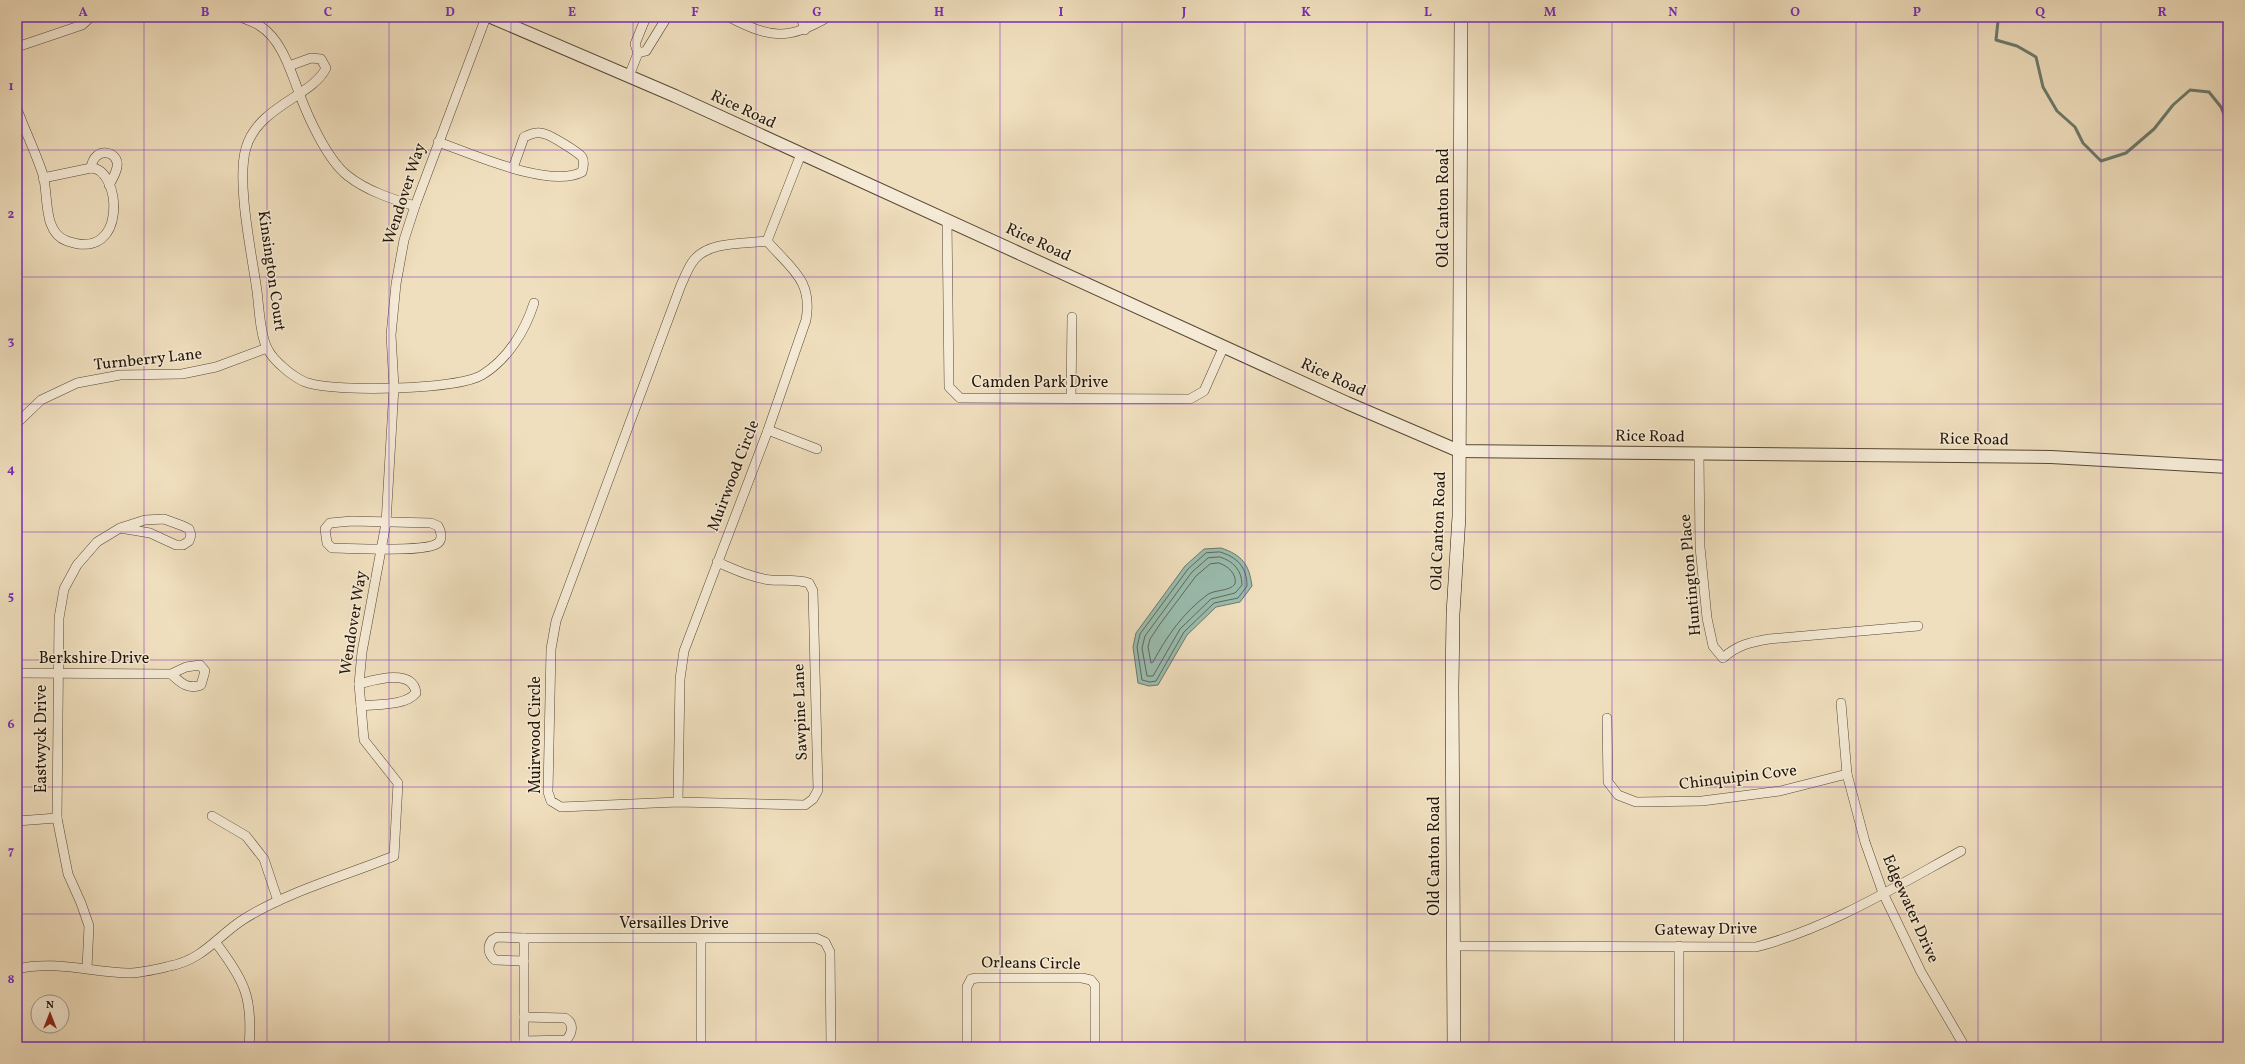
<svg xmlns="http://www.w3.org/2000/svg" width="2245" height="1064" font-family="Vollkorn,serif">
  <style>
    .water { fill: #9abdaf; stroke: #6a7a6c }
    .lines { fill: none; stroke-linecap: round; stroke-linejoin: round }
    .shore { stroke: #5e695b; stroke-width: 1 }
    .stream { stroke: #6a7a6c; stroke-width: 3 }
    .minor-casing { stroke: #564835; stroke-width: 10 }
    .tertiary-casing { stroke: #564835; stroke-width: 14 }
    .secondary-casing { stroke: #221507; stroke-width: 14 }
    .minor { stroke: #f5ead5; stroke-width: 9 }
    .tertiary { stroke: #f5ead5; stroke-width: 12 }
    .secondary { stroke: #f5ead5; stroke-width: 13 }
    .grid { fill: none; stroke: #7b2cbf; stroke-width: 1; stroke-opacity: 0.55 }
    .labels { text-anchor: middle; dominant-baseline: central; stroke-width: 3; stroke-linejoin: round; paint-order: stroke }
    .street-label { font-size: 16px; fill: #221507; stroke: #f5ead5 }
    .neatline { fill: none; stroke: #7b2cbf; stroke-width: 1.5 }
    .grid-label { font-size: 13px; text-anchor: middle; font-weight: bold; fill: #7b2cbf }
  </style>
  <rect width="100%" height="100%" fill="#f0dfbe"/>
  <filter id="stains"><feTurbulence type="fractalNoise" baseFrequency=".005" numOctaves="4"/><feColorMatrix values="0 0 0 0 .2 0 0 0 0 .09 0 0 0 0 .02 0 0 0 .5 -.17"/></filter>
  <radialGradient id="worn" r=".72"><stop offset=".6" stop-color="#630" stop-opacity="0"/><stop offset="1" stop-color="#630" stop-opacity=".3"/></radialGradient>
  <path class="water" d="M1221,548C1242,555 1249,564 1252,586L1240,602L1216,607L1187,635L1158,685L1149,686L1138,683L1133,647L1136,633L1185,566L1204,549Z"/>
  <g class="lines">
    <g class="shore">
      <path d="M1220,552C1237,557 1247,567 1247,586L1238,598L1214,603L1184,632L1156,681L1150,682L1142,680L1137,647L1140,634L1188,569L1206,553Z"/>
      <path d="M1220,557C1233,561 1242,570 1242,585L1235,593L1211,599L1180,629L1153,676H1147L1142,648L1145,636L1192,572L1208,558Z"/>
      <path d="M1219,563C1228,566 1237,574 1235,584C1229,592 1215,589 1207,595C1184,612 1166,637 1153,662L1151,663L1148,647L1150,639L1160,624L1196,576L1210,564Z"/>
    </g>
    <path class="stream" d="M2001,17L1998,21L1996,40L2017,46L2036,57L2043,87L2057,111L2075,127L2083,143L2101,161L2126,153L2154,129L2173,105L2190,90L2209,92L2221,107L2228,124"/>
    <g class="minor-casing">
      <g id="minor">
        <path d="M241,17C247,20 255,22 260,26C281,39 290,69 298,90C307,115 327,160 348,176C367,191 392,199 415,206"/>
        <path d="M729,17C770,38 788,41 828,17"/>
        <path d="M801,17L805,30"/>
        <path d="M17,47L82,25L91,17"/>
        <path d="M638,53L646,51L667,17"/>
        <path d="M289,66L311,58L321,59L326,68C313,96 258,106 246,148C236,182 252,255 257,291C259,307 260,334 267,348C270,354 278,363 284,368C289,373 301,381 308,383C337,392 457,390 482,375C508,359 525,331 534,303"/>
        <path d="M629,76L638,53L635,44L646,17"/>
        <path d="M17,109C25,131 36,153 43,175C49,195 42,232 67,241C129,263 121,168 91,168L43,178"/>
        <path d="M438,142C473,154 549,189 582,172C583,168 585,162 582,157C578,152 552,136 545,134C537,131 531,134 524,137L513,168"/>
        <path d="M91,168C94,145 120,151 117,167C116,173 112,180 109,185"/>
        <path d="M947,219L949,387L960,398L1190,399L1204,391L1224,346"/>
        <path d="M767,241L801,154"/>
        <path d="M1071,399L1072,317"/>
        <path d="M17,423L41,400L77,383L120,375L182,374L216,367L267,348"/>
        <path d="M768,430L817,449"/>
        <path d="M1699,454L1700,547L1707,618L1713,646L1723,658C1737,645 1751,642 1769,639L1918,626"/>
        <path d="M352,521L431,523L438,526C441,531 443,539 438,543C426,553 350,548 332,548L327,543L325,529L330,523Z"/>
        <path d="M17,673L171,674L186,667L200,665L205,671L201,685C188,690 181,683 171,674"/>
        <path d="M359,684C374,680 413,668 416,693C405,706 378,704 361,706"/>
        <path d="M1841,703L1847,774L1865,842L1883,893L1921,972L1965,1047"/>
        <path d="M1607,718L1608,782L1618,795L1636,802L1702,801L1780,791L1847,774"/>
        <path d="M678,802L680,679L684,651L768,430L806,320C813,280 791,269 767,241C745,244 709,241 694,260C688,267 685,277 681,285L556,621L551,649L548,792L551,801L561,807L678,802L805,805L813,799L818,790L813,591L809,583C796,579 784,581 771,580C752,578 734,569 717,562"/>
        <path d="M212,816L246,836L264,859L278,901"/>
        <path d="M17,821L57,818"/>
        <path d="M216,943C245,981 253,998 249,1047"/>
        <path d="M1453,946L1756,947C1829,928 1895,887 1961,851"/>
        <path d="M1679,946V1047"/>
        <path d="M524,961L495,960C488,954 487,947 492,940L497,937L524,938"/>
        <path d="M87,968L89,926L81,903L68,874L57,818L59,618L64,589L77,565L97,542L120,528L145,520L164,519L183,526L189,529L191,535L189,541L183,545H176L150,533L120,528"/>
        <path d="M17,969C53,960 92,972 128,973C141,973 157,969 170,966C202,960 217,937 241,921C283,893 347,875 394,856L398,783L364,740L359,684L362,652L386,523L394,387L391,335L396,284L404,240L415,206L486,17"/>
        <path d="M524,1041L566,1040C573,1033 574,1023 565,1018L524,1017"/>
        <path d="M524,1047V938H816L825,942L830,952L831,1047"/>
        <path d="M701,1047V939"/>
        <path d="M967,1047V987L971,979L977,978H1082L1091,980L1095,985V1047"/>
      </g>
    </g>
    <g class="tertiary-casing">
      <path id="tertiary" d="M491,17L675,96L1347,403L1459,451L2051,457L2228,467"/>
    </g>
    <g class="secondary-casing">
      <path id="secondary" d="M1454,1047L1452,687L1453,614L1459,516L1461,17"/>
    </g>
    <use href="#minor" class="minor"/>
    <use href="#tertiary" class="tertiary"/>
    <use href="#secondary" class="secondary"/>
  </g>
  <path class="grid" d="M144,17V1047M267,17V1047M389,17V1047M511,17V1047M633,17V1047M756,17V1047M878,17V1047M1000,17V1047M1122,17V1047M1245,17V1047M1367,17V1047M1489,17V1047M1612,17V1047M1734,17V1047M1856,17V1047M1978,17V1047M2101,17V1047M17,150H2228M17,277H2228M17,404H2228M17,532H2228M17,660H2228M17,787H2228M17,914H2228"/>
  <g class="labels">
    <g class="street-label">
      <text transform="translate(743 110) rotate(25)">Rice Road</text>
      <text transform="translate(405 194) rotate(-72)">Wendover Way</text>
      <text transform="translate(1444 208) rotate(-90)">Old Canton Road</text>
      <text transform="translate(1038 243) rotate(25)">Rice Road</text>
      <text transform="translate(271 271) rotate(82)">Kinsington Court</text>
      <text transform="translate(148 360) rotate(-6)">Turnberry Lane</text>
      <text transform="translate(1333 378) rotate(25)">Rice Road</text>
      <text x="1040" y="383">Camden Park Drive</text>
      <text transform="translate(1650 437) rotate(1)">Rice Road</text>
      <text transform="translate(1974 440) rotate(1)">Rice Road</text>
      <text transform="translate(734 476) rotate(-69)">Muirwood Circle</text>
      <text transform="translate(1439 531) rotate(-88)">Old Canton Road</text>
      <text transform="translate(1691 575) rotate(-95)">Huntington Place</text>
      <text transform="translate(354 623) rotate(-81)">Wendover Way</text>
      <text x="94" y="659">Berkshire Drive</text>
      <text transform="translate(801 712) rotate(-92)">Sawpine Lane</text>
      <text transform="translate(536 735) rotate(-90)">Muirwood Circle</text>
      <text transform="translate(42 739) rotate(-90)">Eastwyck Drive</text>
      <text transform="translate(1738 778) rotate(-7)">Chinquipin Cove</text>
      <text transform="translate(1435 856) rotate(-90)">Old Canton Road</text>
      <text transform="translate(1910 909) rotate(66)">Edgewater Drive</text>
      <text x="674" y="924">Versailles Drive</text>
      <text transform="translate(1706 930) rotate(-1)">Gateway Drive</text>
      <text transform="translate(1031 964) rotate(1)">Orleans Circle</text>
    </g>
  </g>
  <rect width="2245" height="1064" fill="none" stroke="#f0dfbe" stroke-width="44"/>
  <g transform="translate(50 1014)"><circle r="19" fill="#f5ead5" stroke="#a19583"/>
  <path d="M0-3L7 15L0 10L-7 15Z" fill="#8f2418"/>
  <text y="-6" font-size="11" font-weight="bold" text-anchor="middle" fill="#221507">N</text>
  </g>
  <rect x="22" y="22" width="2201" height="1020" class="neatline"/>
  <g class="grid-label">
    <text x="83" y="16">A</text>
    <text x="205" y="16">B</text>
    <text x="328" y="16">C</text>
    <text x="450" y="16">D</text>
    <text x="572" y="16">E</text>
    <text x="695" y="16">F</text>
    <text x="817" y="16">G</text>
    <text x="939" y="16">H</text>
    <text x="1061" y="16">I</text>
    <text x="1184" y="16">J</text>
    <text x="1306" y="16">K</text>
    <text x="1428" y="16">L</text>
    <text x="1550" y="16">M</text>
    <text x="1673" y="16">N</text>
    <text x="1795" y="16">O</text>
    <text x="1917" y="16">P</text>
    <text x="2040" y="16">Q</text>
    <text x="2162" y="16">R</text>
    <text x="11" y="90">1</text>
    <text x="11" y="218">2</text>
    <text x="11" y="345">3</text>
    <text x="11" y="473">4</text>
    <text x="11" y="600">5</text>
    <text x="11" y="728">6</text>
    <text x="11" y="855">7</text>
    <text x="11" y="983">8</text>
  </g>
  <rect width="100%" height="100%" filter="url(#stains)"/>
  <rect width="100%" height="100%" fill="url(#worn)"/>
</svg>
